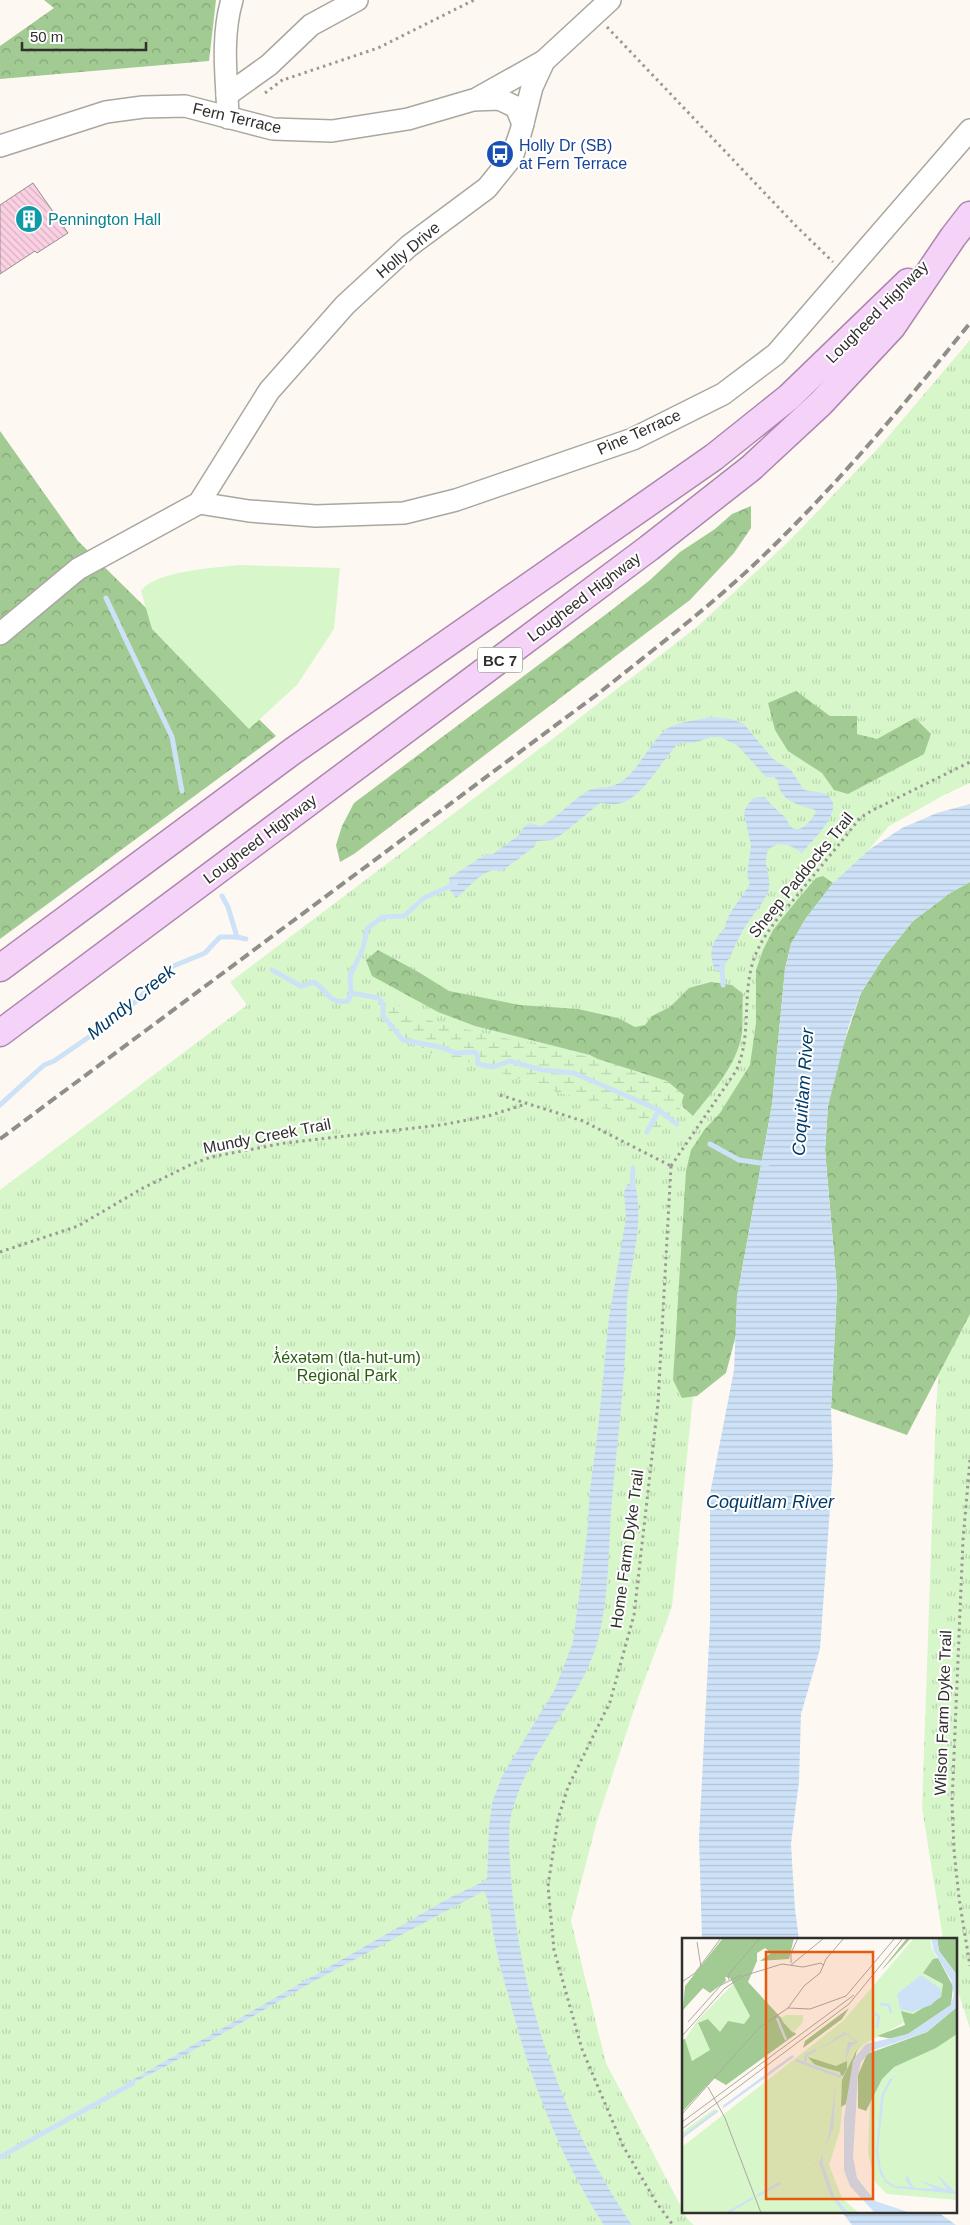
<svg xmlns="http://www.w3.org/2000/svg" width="970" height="2225" font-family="Arial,sans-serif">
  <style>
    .grass { fill: url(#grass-tufts) }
    .forest { fill: url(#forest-crowns) }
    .wetland { fill: url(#wetland-marsh) }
    .pitch { fill: #d7f7cb }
    .water { fill: url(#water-rules) }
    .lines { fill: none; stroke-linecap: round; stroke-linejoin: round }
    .stream { stroke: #cee2f7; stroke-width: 5 }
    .building { fill: url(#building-back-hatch); stroke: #968e91 }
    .minor-casing { stroke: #aaa7a0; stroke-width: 24 }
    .major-casing { stroke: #ac86ae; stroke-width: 29 }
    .path { stroke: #9c9994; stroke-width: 3; stroke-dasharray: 2.5 4; stroke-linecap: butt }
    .minor { stroke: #fff; stroke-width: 21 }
    .major { stroke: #f5d3f8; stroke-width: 26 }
    .rail { stroke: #908e89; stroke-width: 4; stroke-dasharray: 10 5; stroke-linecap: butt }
    .labels { text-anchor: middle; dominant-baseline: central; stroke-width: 4; stroke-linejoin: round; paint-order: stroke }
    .shield { fill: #fff; stroke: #6e6d6b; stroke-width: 1 }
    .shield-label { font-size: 15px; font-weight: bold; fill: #302f2c }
    .street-label { font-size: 16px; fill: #302f2c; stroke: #fff }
    .transit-label { font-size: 16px; fill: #164399; stroke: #fff; text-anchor: start }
    .culture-label { font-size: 16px; fill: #0d838f; stroke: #fff; text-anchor: start }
    .park-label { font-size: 16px; fill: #295c0f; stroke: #fff }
    .water-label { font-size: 18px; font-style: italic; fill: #003a67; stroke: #fff }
    .inset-river { fill: none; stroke: #cee2f7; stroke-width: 2.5 }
    .inset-road { fill: none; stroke: #aba8a3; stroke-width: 1 }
    .view { fill: #e8590c; fill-opacity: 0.15; stroke: #e8590c; stroke-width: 2.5 }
    .inset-edge { fill: none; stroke: #302f2c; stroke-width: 2.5 }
  </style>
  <defs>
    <pattern id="grass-tufts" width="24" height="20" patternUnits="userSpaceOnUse" patternTransform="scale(1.25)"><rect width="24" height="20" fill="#d7f7cb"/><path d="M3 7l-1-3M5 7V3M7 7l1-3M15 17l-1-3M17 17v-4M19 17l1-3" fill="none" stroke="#b9d4ae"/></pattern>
    <pattern id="forest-crowns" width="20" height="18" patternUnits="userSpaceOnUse" patternTransform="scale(1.25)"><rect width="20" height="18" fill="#a1cb93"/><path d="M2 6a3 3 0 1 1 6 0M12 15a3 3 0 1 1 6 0" fill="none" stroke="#84a578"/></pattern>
    <pattern id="wetland-marsh" width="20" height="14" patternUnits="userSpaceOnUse" patternTransform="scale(1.25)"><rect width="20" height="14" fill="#d7f7cb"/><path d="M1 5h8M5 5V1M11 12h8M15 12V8" fill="none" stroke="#b9d4ae"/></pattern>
    <pattern id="water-rules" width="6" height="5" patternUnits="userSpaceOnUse" patternTransform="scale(1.25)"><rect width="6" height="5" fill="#cee2f7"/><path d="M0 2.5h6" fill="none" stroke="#b1c2d4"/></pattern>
    <pattern id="building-back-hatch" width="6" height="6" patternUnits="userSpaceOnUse" patternTransform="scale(1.25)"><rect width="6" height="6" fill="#fbd0e2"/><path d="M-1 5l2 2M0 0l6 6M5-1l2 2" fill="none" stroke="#d7b3c2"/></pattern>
  </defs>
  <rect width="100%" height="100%" fill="#fdf9f2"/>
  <g class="grass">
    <path d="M970,340V783L946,794L889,826L849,873L781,945L771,1082L716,1165L672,1607L639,1695L597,1821L571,1921L606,2063L687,2218L694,2225H0V1190L247,1005L230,982L555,737L698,626L791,539L881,445Z"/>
    <path d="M970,1257V2029L956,1985V1939H943L922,1808L936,1408L941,1338Z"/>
  </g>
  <g class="forest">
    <path d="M44,0H216L209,61L0,79V46L54,8Z"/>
    <path d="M0,431L78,541L276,736L0,939Z"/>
    <path d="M751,506V528L734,553L690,600L354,854L340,862L336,845L342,826L354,803L609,612L650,580L680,552L715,529L732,514Z"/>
    <path d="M796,691L830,716H857V734L877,739L915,718L931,734L924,754L848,794L834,790L822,773L788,751L775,730L768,703Z"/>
    <path d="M823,876L833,883L806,918L791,944L785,969L772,1105L737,1297L736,1335L726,1373L697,1396L682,1398L673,1380L686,1171L691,1150L705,1129L720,1113L750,1065L756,1023V970L763,950L773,930L797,900L816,878Z"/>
    <path d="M970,882V1314L907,1435L831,1408L837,1289L825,1150L828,1106L837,1064L861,993L883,958L913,921L950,893Z"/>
    <path d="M378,950L420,973L449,991L520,1005L578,1009L618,1018L635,1027L645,1025L652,1016L670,1007L689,988L711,982L732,985L743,994C742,1006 743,1020 742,1033C737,1065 713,1091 693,1116L683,1107L679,1091L622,1072L590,1055L475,1026L438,1012L372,976L366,960Z"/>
  </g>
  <path class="wetland" d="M381,997L434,1022L598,1059L667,1081L684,1095L674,1127L655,1130L626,1115L465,1061L429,1053L418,1044L387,1031L375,1011Z"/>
  <path class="pitch" d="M238,565L340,568L334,629L297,685L249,729L152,629L141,591C154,571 215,568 238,565Z"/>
  <g class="water">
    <path d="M711,717L731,719L744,724L773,759L791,770L804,790C810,792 818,791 823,793C852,805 811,841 802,853C790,845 780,839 768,850C762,868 773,878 768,892C762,906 749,918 742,932C734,946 730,961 719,972L715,971C708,952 711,942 725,928C725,915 744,896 750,883L747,876L751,845L744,813L746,807L753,798L765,797C772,806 777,810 785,817C788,820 788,824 791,827C801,835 812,819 816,812L815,810C799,805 779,801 778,781L774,777H766L738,746L720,737H711L694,743H679C662,758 642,802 616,804C611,805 605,803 600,803L564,833L552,840L537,841L534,847L502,871C483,866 470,888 456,898L450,890L449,878L486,854H493L520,834L523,828L529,823L541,826C558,817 570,802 586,792C597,785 610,789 619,783C641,770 651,737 670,727C682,721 698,720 711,717Z"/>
    <path d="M970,804V882L950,893L913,921L883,958L861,993L849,1025L828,1106L825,1150L837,1289L831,1408L833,1466L820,1649L801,1714L799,1782L791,1844L795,1909L799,1939H702L699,1838L710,1623V1494L734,1370L737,1297L772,1105L785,969L791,944L806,918L833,883L870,849L902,828L937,813Z"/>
    <path d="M631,1183L635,1184C644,1219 633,1256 628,1292C626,1306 627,1321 626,1336C624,1391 617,1445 612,1500C608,1545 610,1591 599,1636C583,1701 528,1748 512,1812C507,1829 510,1859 511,1877C520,2000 563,2123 632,2225H604C558,2155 529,2075 508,1994C503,1977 498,1960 495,1943C491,1924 492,1909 484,1891L316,1980L166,2066L125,2087L127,2083L451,1897L487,1880L489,1828L492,1803L502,1776L555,1689L573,1642L587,1534L590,1489L598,1429L609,1317L626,1218L624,1192L627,1185Z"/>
    <path d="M841,2211H936L956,2225H852Z"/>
  </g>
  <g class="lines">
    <g class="stream">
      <path d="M106,598L172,737L182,791"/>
      <path d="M222,896L228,907L237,937"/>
      <path d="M722,963L723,985"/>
      <path d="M272,970L301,986L314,982C326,989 329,1005 348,1001L351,993L379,998L383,1005V1016L403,1040L440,1047L456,1053L475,1052L477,1055L478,1064L493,1067L510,1061L542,1070L574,1073L659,1110L677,1124"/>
      <path d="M351,993L350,976L363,948L367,929L382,917L404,916L424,898L455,884"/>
      <path d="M0,1105L44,1065L54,1061L102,1028L135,1002L171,967L205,953L220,937H237L246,939"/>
      <path d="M647,1132L659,1110"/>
      <path d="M710,1144L739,1160L767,1164"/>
      <path d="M632,1188L633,1168"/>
      <path d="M0,2157L133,2083"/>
    </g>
  </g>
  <path class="building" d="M33,183L68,233L37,253L35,251L0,274V205Z"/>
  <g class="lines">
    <g class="minor-casing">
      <g id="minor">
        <path d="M227,95C225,64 223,30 232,0"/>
        <path d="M478,98L544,61"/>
        <path d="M228,118L227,95L269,65L311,25L357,0"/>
        <path d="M0,146L106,112L143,107L185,106L273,129L332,131L408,119L473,100L499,99L516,107L523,124"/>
        <path d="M199,503L249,511L316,516L404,513L456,500L633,439L723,394L776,354L970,130"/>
        <path d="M0,634L78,569L199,503L269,391L345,305L409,246L487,188L512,157L521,131L532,87L544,61L610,0"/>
      </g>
    </g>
    <g class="major-casing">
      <g id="major">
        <path d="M0,968L293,751L714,457L789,397L908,282"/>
        <path d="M0,1033L649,548L751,468L821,403L892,327L953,237L970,215"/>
      </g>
    </g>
    <g class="path">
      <path d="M607,27L796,226L833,262"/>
      <path d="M286,79L378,48L474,0"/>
      <path d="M265,93L285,78"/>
      <path d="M500,1095L583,1121L671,1166"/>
      <path d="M671,1166L658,1403L634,1615L610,1702L568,1787L558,1819L548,1886L554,1950L582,2049L623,2146L656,2202L673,2225"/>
      <path d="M671,1166L736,1071C751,1038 743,1004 751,969C758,937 784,912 804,887C823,864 842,841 860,818L871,811L970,762"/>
      <path d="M0,1252L78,1226L143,1188L190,1165L211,1157L285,1143L441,1125L488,1116L526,1104"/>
      <path d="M970,1460L963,1540L952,1803L954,1850L959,1898L970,1966"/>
    </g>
    <use href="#minor" class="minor"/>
    <use href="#major" class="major"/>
    <path class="rail" d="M0,1139L599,693C654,649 711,606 762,557C837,485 905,404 970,323"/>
  </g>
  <defs>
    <g id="bus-disc" transform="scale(1.4375)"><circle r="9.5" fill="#1a4fb4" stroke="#fff"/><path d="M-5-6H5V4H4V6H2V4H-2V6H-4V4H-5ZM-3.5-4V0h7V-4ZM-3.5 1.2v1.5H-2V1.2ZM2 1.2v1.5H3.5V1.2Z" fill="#fff"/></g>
    <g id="building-disc" transform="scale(1.4375)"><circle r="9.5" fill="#0f9aa8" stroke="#fff"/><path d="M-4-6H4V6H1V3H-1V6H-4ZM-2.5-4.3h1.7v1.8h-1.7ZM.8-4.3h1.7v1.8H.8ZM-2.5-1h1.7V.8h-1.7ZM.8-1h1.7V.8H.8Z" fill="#fff"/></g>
  </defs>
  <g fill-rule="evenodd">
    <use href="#bus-disc" x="500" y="154"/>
    <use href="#building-disc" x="29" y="219"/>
  </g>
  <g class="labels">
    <rect class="shield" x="477.5" y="647.5" width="45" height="25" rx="4"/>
    <g class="shield-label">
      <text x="500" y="660">BC 7</text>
    </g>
    <g class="street-label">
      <text transform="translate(237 118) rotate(13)">Fern Terrace</text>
      <text transform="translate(408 250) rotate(-40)">Holly Drive</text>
      <text transform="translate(877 312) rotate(-45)">Lougheed Highway</text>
      <text transform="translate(639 432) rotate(-24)">Pine Terrace</text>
      <text transform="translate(584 597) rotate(-37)">Lougheed Highway</text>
      <text transform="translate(260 839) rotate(-37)">Lougheed Highway</text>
      <text transform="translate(801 875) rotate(-51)">Sheep Paddocks Trail</text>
      <text transform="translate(267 1136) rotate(-11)">Mundy Creek Trail</text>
      <text transform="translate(627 1549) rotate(-82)">Home Farm Dyke Trail</text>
      <text transform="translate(943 1713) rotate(-88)">Wilson Farm Dyke Trail</text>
    </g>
    <g class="transit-label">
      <text x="519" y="145">Holly Dr (SB)<tspan x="519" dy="18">at Fern Terrace</tspan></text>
    </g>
    <g class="culture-label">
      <text x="48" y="219">Pennington Hall</text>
    </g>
    <g class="park-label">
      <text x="347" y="1357">ƛ̓éxətəm (tla-hut-um)<tspan x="347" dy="18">Regional Park</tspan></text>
    </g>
    <g class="water-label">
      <text transform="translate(131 1002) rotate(-39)">Mundy Creek</text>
      <text transform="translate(803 1092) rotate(-86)">Coquitlam River</text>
      <text x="770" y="1502">Coquitlam River</text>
    </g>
  </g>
  <g transform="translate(682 1938)">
    <rect width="275" height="275" fill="#fdf9f2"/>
    <path d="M232,0H248L250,10L267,44L262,63L182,106L170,119L169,134L163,143L158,192L147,227L160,260L177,275H0V209L161,83ZM51,46L68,78L62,86L38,95L16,86L28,112L10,123L3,101L16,82ZM275,93V262L205,256L193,244L186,215L188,162L193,148L212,126ZM32,171L37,173L0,201V194Z" fill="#d7f7cb"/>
    <path d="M41,0H112L107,21L78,23L89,15L83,10L75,15V23L66,44L114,96L44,147L32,140L0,174V102L3,101L10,123L28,112L16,85L26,81L38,94L46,83L62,86L68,78L48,40L43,39L44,43L28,55L21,50L1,72L3,48ZM225,0H229L201,31V30ZM255,0H275V37L257,13ZM256,20L271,48L269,67L226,96L210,101L195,98L223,87L219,73L231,76L259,59L261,46L241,35L251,21ZM275,69V96L254,110L212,129L200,141L184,173L176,170V137L185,116L245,94ZM167,70L160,81L121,110L123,103ZM175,111L164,166L159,169L160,142ZM126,119L154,128L165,123V131L161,138L132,126Z" fill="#a1cb93"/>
    <path d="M126,125L158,134L159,138L131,131Z" fill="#d7f7cb"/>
    <path d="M104,77H121V84L111,95L101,84L99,80Z" fill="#d7f7cb"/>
    <path d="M249,0H255L257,13L275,37V69L245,94L189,113L179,124L176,137L171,219L175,240L193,263L229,275H193L168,248L162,232V180L171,122L184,106L226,96L269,67L272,56L269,42L252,13ZM239,37L259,51V58L249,67L230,74L218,71L215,56ZM163,94L176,104L169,108L163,122L166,104H174L164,96L134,113ZM229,127L211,140L202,157L196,212L199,231L204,242L213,248L229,249L224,243V236L232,250L253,251L237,242L265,252L255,236L275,256L213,250L204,245L198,236L194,214L199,158L207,142ZM154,145L151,191L140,215L141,226L152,258L167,275L160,273L149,259L137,224L97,246L138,223L147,196Z" fill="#cee2f7"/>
    <path class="inset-river" d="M198,66L207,67L209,75M193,75L197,79L195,90M95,80L104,102M114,122L159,139M123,124L124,117L134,112M41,169L111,118M0,199L35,173M75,258L98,245M0,275V222M45,275L71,260"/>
    <path class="inset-road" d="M15,4L19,29M109,25V15L116,0M109,27L142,0M0,35V0M47,42L46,37L78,0M0,44L13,35L39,0M106,70L128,71L164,58L213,0M6,84L39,47L59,37M0,98L43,50L61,38L100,26L121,29L139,25L142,28M26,149L43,180L79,275M0,176L78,89L106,70L122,48L138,35L144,21L162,0M0,184L172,57M0,191L167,66L221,0"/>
    <path class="view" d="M84,14H191V261H84Z"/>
    <rect width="275" height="275" class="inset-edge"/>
  </g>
  <path d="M22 42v8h124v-8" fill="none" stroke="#302f2c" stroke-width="2.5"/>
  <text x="30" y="42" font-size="15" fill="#302f2c" stroke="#ffffff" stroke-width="4" paint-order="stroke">50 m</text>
</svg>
